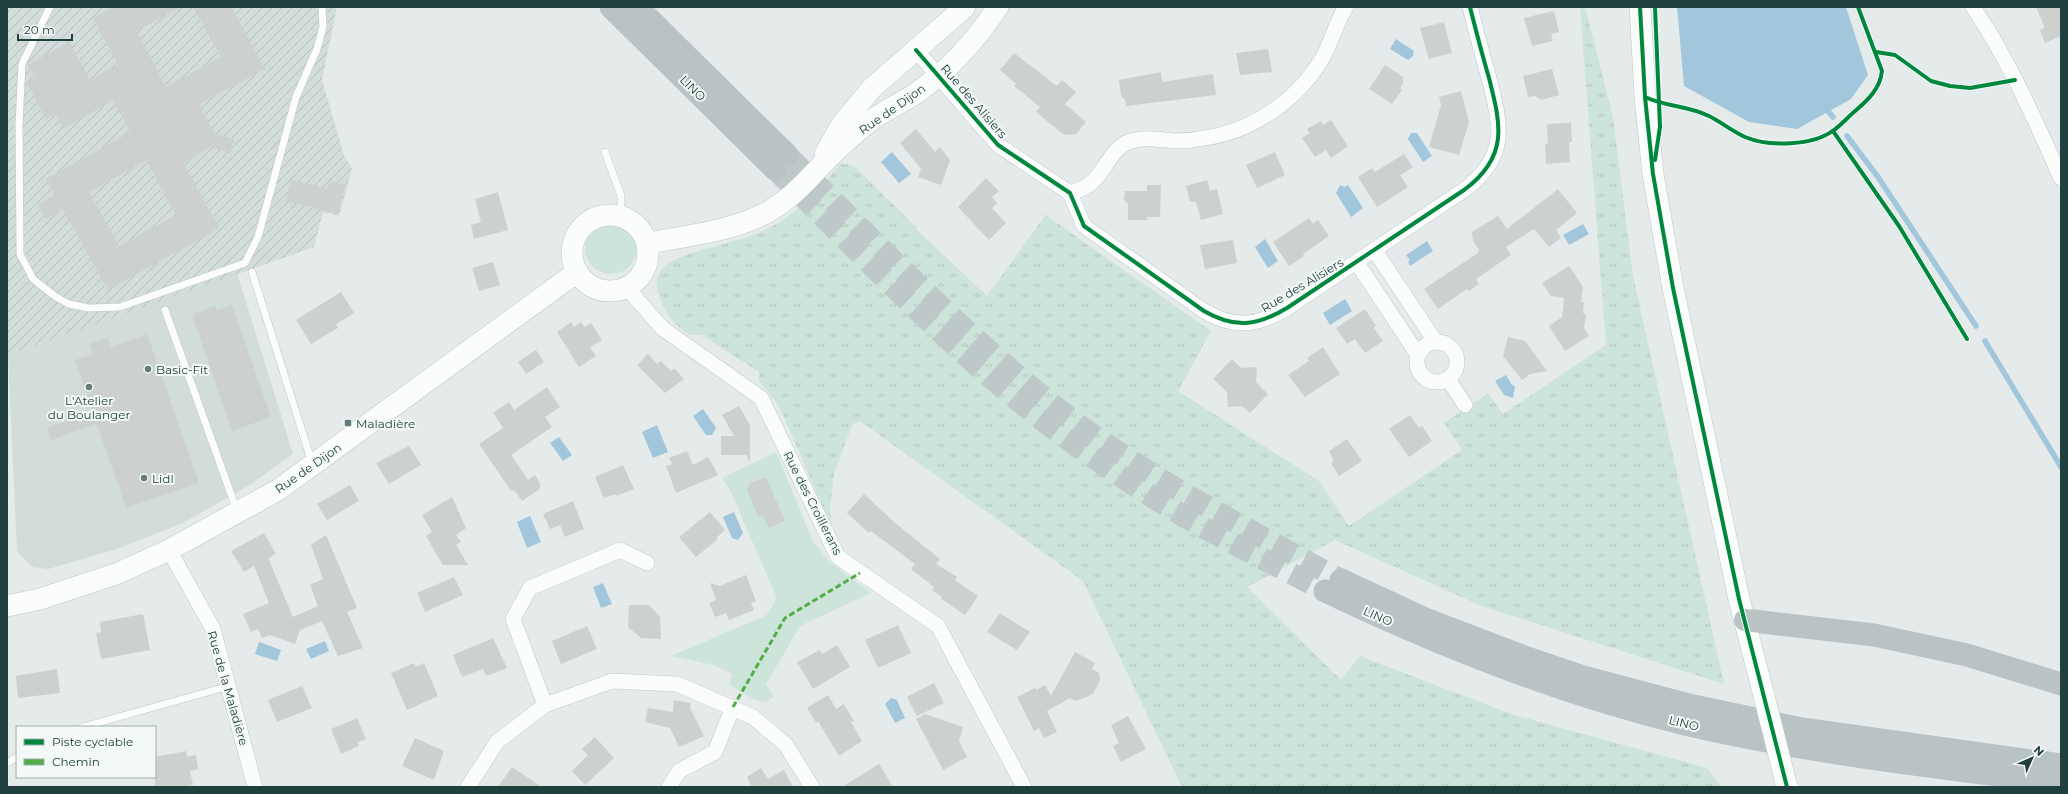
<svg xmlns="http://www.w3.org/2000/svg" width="2068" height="794" font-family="Montserrat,sans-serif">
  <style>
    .built { fill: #d2dcda }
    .industrial { fill: url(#industrial-furrows) }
    .green { fill: #cde4da }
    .park { fill: url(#park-tufts) }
    .water { fill: #a2c7dc }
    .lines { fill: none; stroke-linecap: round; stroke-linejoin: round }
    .stream { stroke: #a2c7dc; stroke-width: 5.5 }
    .building { fill: #ccd1d0; fill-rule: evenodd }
    .highway-tunnel { stroke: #bec8c8; stroke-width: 22; stroke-dasharray: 22 11; stroke-linecap: butt }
    .lane-casing { stroke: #c2c7c7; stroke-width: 8 }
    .street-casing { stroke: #c2c7c7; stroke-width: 16 }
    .secondary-casing { stroke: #c0c8c7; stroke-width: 22 }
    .highway-casing { stroke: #bcc7c6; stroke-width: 23 }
    .lane { stroke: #fbfcfc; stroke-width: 7 }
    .street { stroke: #fbfcfc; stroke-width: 15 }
    .secondary { stroke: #fbfcfc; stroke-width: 21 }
    .highway { stroke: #bac3c3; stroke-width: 22 }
    .secondary-bridge-casing { stroke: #c0c8c7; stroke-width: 22; stroke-linecap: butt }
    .secondary-bridge { stroke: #fbfcfc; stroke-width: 21 }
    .quiet { stroke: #52ad46; stroke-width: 3; stroke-dasharray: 6 3; stroke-linecap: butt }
    .cycleway-casing { stroke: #f3f9f7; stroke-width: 6 }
    .cycleway { stroke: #00873e; stroke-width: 4 }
    .poi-dot { fill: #657c7a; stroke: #f3f9f7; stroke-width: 1.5 }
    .labels { text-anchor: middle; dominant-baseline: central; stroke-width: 4; stroke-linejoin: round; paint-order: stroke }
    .street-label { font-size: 12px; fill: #20403e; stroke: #f3f9f7 }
    .poi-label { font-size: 12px; fill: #20403e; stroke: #f3f9f7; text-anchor: start }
  </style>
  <defs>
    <pattern id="industrial-furrows" width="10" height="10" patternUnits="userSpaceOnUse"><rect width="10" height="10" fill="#d2dcda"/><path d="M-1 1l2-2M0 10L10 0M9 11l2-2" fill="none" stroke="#b4bebc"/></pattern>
    <pattern id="park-tufts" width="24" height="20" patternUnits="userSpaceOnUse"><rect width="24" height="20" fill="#cde4da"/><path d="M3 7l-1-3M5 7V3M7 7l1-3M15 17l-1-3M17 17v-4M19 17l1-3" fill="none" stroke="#b0c5bc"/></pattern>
  </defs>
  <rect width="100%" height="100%" fill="#e5eaea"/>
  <path class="built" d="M237,273L293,454L248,486L183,523L117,549L48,569L32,567L17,551L8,355Z"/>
  <path class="industrial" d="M7,7H337L322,80L344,156L352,169L339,216L323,212L314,247L8,355Z"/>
  <g class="green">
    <circle cx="611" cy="248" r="26"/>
    <path d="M776,452L813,542L831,563L871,593L800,626L766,684L774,697L765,702L756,700L729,685L732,674L714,665L671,656L767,615L777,598L730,490L722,478Z"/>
  </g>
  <path class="park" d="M1580,7H1585L1613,117L1633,276L1724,684L1479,605L1335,540L1247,587L1341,680L1360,656L1511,714L1707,768L1722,787H1182L1083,581L860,421L852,425L834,474L830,507L831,526L779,406L759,381V372L702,335C699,335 695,335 693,335C674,331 654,297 657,279C658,273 662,268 667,264C679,254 732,243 750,236C790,223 815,194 841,163L854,166L917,228L916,229L987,296L1044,217V214L1211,331L1178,391L1319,481L1349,526L1462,450L1444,423L1488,393L1503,414L1606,345Z"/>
  <g class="water">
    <path d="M1677,7H1846L1868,75L1851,99L1797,129L1749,122L1684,86Z"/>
    <path d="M1396,39L1414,51L1413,56L1408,60L1390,49Z"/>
    <path d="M1411,133H1417L1432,156L1423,162L1408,139Z"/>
    <path d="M892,152L911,174L899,183L881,162Z"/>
    <path d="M1340,185L1345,187L1348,185L1363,208L1351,217L1336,193Z"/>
    <path d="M1583,224L1589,234L1569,245L1563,235Z"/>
    <path d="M1265,239L1278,261L1268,268L1255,247Z"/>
    <path d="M1427,241L1433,251L1410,266L1408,262L1410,260L1406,255Z"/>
    <path d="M1345,299L1352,311L1330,325L1323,313Z"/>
    <path d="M1506,375L1512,385L1515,386L1513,398L1504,395L1495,381Z"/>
    <path d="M703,409L716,428L712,435H706L693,416Z"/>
    <path d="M657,425L668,452L653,458L642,432Z"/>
    <path d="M559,437L572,455L563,461L550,443Z"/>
    <path d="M734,512L743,533L738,540L732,538L723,517Z"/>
    <path d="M530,516L541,542L527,548L517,522Z"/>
    <path d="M603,583L612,604L601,608L593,587Z"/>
    <path d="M325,641L329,651L311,659L306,649Z"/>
    <path d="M259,642L281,650L277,661L255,654Z"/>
    <path d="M891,698L897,700L905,718L895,723L885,704Z"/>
  </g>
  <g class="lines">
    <g class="stream">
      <path d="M1824,106L1833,117"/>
      <path d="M1847,136L1878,177L1976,326"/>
      <path d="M1985,341L2061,467"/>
    </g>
  </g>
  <g class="building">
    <path d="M114,7H180L136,31L166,87L221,57L193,7H231L265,69L199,104L214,133L234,139L230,153L211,147L183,163L219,228L108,290L63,209L46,219L38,204L55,195L46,179L131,132L113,101L63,128L55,114L46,118L27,83L35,78L28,65L69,42L90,80L118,65L93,18ZM146,160L176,215L119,246L89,192Z"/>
    <path d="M2036,7H2061V36L2045,43L2040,30L2045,28Z"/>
    <path d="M1554,11L1559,32L1551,34L1553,41L1532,46L1524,18Z"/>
    <path d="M1444,22L1452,53L1429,59L1420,28Z"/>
    <path d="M1268,49L1272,72L1240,75L1236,53Z"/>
    <path d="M1014,53L1057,86L1062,80L1076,92L1065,104L1086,122L1076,134L1064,135L1036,112L1040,107L1014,86L1016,84L1000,70Z"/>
    <path d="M1385,65L1403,77V83L1400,88L1402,90L1392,104L1369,89Z"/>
    <path d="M1552,69L1559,95L1541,100L1535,96L1528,97L1523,76Z"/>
    <path d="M1161,72L1162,82L1213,74L1216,95L1126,106L1125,100L1121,96L1119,80Z"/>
    <path d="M1461,91L1469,122L1459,155L1429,147L1441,105L1439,97Z"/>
    <path d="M1331,120L1348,146L1331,158L1326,150L1315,157L1302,138L1310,133L1307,129L1321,121L1323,125Z"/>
    <path d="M1571,123L1572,142H1569L1570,162L1546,164L1545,144H1548L1547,124Z"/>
    <path d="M916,129L935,152L940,147L950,160L941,185L918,177L921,169L900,143Z"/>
    <path d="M1275,152L1285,175L1257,188L1246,165Z"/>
    <path d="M1404,154L1413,167L1400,175L1408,187L1377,207L1358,177L1372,168L1375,172Z"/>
    <path d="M986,178L999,191L992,197L997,203L992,208L1006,223L989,240L958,207Z"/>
    <path d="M291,180L328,189L330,181L345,185L338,214L286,201Z"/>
    <path d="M1207,180L1210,191L1217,189L1223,214L1201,220L1196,202L1190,201L1186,186Z"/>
    <path d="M1147,185H1161L1160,217H1147V220H1128V204L1124,200L1125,191H1147Z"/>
    <path d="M1558,189L1577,213L1556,230L1561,238L1549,247L1534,229L1506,247L1511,255L1476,279L1479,284L1469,291L1467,289L1438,309L1424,289L1478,253L1479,250L1473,241L1472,232L1498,216L1507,229Z"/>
    <path d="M498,192L508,230L474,239L471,225L481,222L475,199Z"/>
    <path d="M1309,218L1313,224L1318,220L1329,236L1303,254L1304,256L1289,266L1273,242Z"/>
    <path d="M1233,240L1237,263L1205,269L1200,245Z"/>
    <path d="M493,262L500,285L479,291L472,268Z"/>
    <path d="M1569,266L1583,287L1581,302H1584L1583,313L1586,314L1584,328L1589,336L1565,351L1549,326L1562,317L1564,298L1551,296L1542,283Z"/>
    <path d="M341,292L354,313L336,324L338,328L311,344L296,320Z"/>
    <path d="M232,305L271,417L232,431L193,318L194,317L193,314L215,306L217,310Z"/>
    <path d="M1365,309L1376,326L1374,328L1383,341L1365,353L1355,339L1347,344L1336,328Z"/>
    <path d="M571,322L574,327L581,322L584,327L591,323L602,340L590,347L596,356L579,367L557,332Z"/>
    <path d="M147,334L199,483L126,508L97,424L51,440L47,428L93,411L75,360L93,354L90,344L108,338L111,347Z"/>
    <path d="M1508,337L1525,341L1547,371L1530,374L1522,380L1503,356Z"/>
    <path d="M1323,347L1340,374L1305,397L1288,375L1309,361L1307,358Z"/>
    <path d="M536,350L544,362L526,374L518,362Z"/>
    <path d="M648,354L657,364L661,361L671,371L674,368L684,379L665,393L637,365Z"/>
    <path d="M1232,359L1241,368L1257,367L1256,382L1268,394L1250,413L1242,406L1228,407L1227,392L1213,379Z"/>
    <path d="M547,387L560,407L545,417L552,427L511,455L528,480L535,475L540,483V489L522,501L514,490L511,491L479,444L503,428L493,413L509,402L514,410Z"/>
    <path d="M739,406L750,425V462L746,455H721V436H734L722,415Z"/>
    <path d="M1410,415L1419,428L1422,426L1432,441L1409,457L1389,429Z"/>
    <path d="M1347,439L1362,461L1339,476L1331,463L1334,461L1329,451Z"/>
    <path d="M409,446L421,465L389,484L376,463Z"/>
    <path d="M687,451L693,465L708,457L718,475L676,493L666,466L672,464L669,458Z"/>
    <path d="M623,465L634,489L616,496L615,494L604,498L595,477Z"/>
    <path d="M766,477L785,521L769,528L762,515L758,516L747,490L750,483Z"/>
    <path d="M350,485L359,501L327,520L317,504Z"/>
    <path d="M864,494L894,522L940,559L936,564L957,577L955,580L978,596L965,615L940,598L942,597L932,590L934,587L911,569L915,564L871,531L869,533L847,513Z"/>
    <path d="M452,497L466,528L456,535L461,542L456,545L468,565H443L426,536L432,532L422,515Z"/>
    <path d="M573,501L584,529L565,537L560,525L550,529L543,514Z"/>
    <path d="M710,512L725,530L716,538L718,539L696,557L679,537Z"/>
    <path d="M264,533L276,554L268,558L293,617L318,606L310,585L323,579L311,545L326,535L357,608L347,612L363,648L338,656L322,621L300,630L295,644L270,635L262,638L258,629L251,632L243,614L269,603L254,566L244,572L231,551Z"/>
    <path d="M746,575L756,601L751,603L754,610L729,620L726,613L715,617L709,603L716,600L710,583L720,586Z"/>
    <path d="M454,577L463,595L425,612L417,593Z"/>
    <path d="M629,605H649L660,617L661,639L641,638L628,627Z"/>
    <path d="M1000,613L1030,632L1017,650L987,632Z"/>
    <path d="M143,614L150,650L101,659L96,633L101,632L100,622Z"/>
    <path d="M898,625L911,653L878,668L865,640Z"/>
    <path d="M587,626L597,649L561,664L552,641Z"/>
    <path d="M493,638L507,668L486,676L483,669L462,677L453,655Z"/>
    <path d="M837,645L850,667L813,689L797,662L820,650L822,654Z"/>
    <path d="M1075,652L1095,663L1092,669L1099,673L1100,680L1093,694L1076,701L1070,698L1047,711L1057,732L1044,738L1039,728L1034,731L1017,697L1035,688L1036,690L1045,685L1051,696Z"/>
    <path d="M414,663L415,667L424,663L438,696L407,710L391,673Z"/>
    <path d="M57,669L60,693L18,698L16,676Z"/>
    <path d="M934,683L944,703L917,716L907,697Z"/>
    <path d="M302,686L312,708L277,722L268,700Z"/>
    <path d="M828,695L836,709L844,704L854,721L851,722L862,741L839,756L818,721L816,723L807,708Z"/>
    <path d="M674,700L691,703L690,708L704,736L679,747L670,728L645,722L648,708L673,712Z"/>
    <path d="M925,714L963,727L959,741L967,757L943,770L916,719Z"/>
    <path d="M1128,716L1146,749L1121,762L1113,746L1119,743L1111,725Z"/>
    <path d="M357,718L366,739L358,742L359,746L341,754L331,729Z"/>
    <path d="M595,737L614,758L585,785L572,771L588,755L582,749Z"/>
    <path d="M415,738L444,751L434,780L402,766Z"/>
    <path d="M186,751L187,757L196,755L198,769L190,771L193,785L182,787H155V757Z"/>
    <path d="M879,764L893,787H842Z"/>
    <path d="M512,767L542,787H498Z"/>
    <path d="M761,768L768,779L784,770L793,787H752L747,777Z"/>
  </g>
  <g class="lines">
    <g class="highway-tunnel">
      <path d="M787,155C875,242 961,332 1058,409C1145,477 1244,527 1341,580"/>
      <path d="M775,169C863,255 948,347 1046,423C1096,460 1147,496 1201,526C1242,549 1284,569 1325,591"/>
    </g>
    <g class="lane-casing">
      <g id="lane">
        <path d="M50,7L22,64L19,124L20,254L33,279L56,297L69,304L88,308L120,307L245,263L258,237L296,97L317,49L323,27L322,7"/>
        <path d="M605,152L621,196V216"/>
        <path d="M252,272L312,463"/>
        <path d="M165,310L237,511"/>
        <path d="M83,727L229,686"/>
        <path d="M7,763L17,757"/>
      </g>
    </g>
    <g class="street-casing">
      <g id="street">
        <path d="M1973,7C2009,60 2035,120 2061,178"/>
        <path d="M916,50L998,145L1070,193L1084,226L1204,311C1235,329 1257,326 1287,308L1464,190C1509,157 1501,125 1489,78C1482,54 1476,31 1470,7"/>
        <path d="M1070,193C1076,191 1082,189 1087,186C1104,176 1108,151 1128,142C1144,136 1160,140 1176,141C1185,141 1195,140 1204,138C1252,132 1299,99 1323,57C1332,41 1336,22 1346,7"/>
        <path d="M1375,251L1435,341"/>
        <path d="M1357,263L1418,355"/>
        <path d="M627,288L662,328L761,398L838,557L938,626L1024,787"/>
        <circle cx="1437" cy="362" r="20"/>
        <path d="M1448,379L1465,405"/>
        <path d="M169,550L213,629L255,787"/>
        <path d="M545,705L513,619L530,588L620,550L647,563"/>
        <path d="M468,787L497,742L545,705L612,681L677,684L753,717L786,745L812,787"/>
        <path d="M669,787L679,771L715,752L733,707"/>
      </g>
    </g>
    <g class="secondary-casing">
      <g id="secondary">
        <path d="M1640,7L1645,97L1653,174L1673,288L1739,599L1765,700"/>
        <path d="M825,154L842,124L872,88L965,7"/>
        <circle cx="610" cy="253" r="38"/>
        <path d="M648,243C685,236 727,232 762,215C784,204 799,189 815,172C830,156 847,140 864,126C879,113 898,105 915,94C948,71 976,40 998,7"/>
        <path d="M7,606L40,599L116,574L169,550L278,490L577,272"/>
      </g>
    </g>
    <g class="highway-casing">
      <g id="highway">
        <path d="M611,7L775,169"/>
        <path d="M637,7L787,155"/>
        <path d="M1341,580L1425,619L1527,658L1580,676L1689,705L1802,729L2061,765"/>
        <path d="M1325,591C1440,646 1561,694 1685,724C1809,753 1935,767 2061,783"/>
        <path d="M1745,620L1874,635L1967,655L2061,684"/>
      </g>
    </g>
    <use href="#lane" class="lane"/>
    <use href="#street" class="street"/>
    <use href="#secondary" class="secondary"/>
    <use href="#highway" class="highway"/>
    <g class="secondary-bridge-casing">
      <path id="secondary-bridge" d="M1765,700L1787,787"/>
    </g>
    <use href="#secondary-bridge" class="secondary-bridge"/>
    <path class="quiet" d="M733,707L785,618L860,573"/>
    <g class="cycleway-casing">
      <g id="cycleway">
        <path d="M1640,7L1645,97L1653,174L1673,288L1739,599L1787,787"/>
        <path d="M1655,7L1660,127L1655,160"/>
        <path d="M916,50L998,145L1070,193L1084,226L1204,311C1235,329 1257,326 1287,308L1464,190C1509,157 1501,125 1489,78C1482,54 1476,31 1470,7"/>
        <path d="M1876,52L1895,55L1931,81L1950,86L1970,88L2015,80"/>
        <path d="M1645,97C1666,107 1687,105 1709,116C1721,122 1732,131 1745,137C1769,147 1813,146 1834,130C1841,125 1847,118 1854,112C1868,100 1880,89 1882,71L1858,7"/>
        <path d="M1833,131L1899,226L1967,339"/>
      </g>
    </g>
    <use href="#cycleway" class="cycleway"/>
  </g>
  <g class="poi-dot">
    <circle cx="148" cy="369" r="4"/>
    <circle cx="89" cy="387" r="4"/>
    <rect x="344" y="419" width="8" height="8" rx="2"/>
    <circle cx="144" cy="478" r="4"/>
  </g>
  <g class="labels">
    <g class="street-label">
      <text transform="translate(693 88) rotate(45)">LINO</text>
      <text transform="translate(974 101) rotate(49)">Rue des Alisiers</text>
      <text transform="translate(892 109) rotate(-35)">Rue de Dijon</text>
      <text transform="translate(1302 285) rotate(-31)">Rue des Alisiers</text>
      <text transform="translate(308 468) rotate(-35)">Rue de Dijon</text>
      <text transform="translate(813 503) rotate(63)">Rue des Croillerans</text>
      <text transform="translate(1378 616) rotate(24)">LINO</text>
      <text transform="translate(228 688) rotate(74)">Rue de la Maladière</text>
      <text transform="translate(1684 723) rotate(14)">LINO</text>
    </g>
    <g class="poi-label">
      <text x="156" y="369">Basic-Fit</text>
      <text x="89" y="400" text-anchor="middle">L'Atelier<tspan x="89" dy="14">du Boulanger</tspan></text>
      <text x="356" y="423">Maladière</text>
      <text x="152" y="478">Lidl</text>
    </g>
  </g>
  <rect width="2068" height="794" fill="none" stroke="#20403e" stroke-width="16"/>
  <rect x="16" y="726" width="140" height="52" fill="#f3f9f7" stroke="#9fafad"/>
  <rect x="24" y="739" width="20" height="6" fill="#00873e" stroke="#9fafad"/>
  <text x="52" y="746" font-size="12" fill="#20403e">Piste cyclable</text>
  <rect x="24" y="759" width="20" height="6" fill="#52ad46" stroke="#9fafad"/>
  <text x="52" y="766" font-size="12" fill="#20403e">Chemin</text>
  <g transform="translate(2032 758) rotate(45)" stroke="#f3f9f7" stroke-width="3" paint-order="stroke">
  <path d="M0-3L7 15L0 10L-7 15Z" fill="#20403e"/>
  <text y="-6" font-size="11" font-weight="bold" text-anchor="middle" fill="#20403e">N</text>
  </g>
  <path d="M18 34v6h54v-6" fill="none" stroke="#20403e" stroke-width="2"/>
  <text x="24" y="34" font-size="12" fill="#20403e" stroke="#f3f9f7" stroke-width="3" paint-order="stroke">20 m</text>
</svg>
